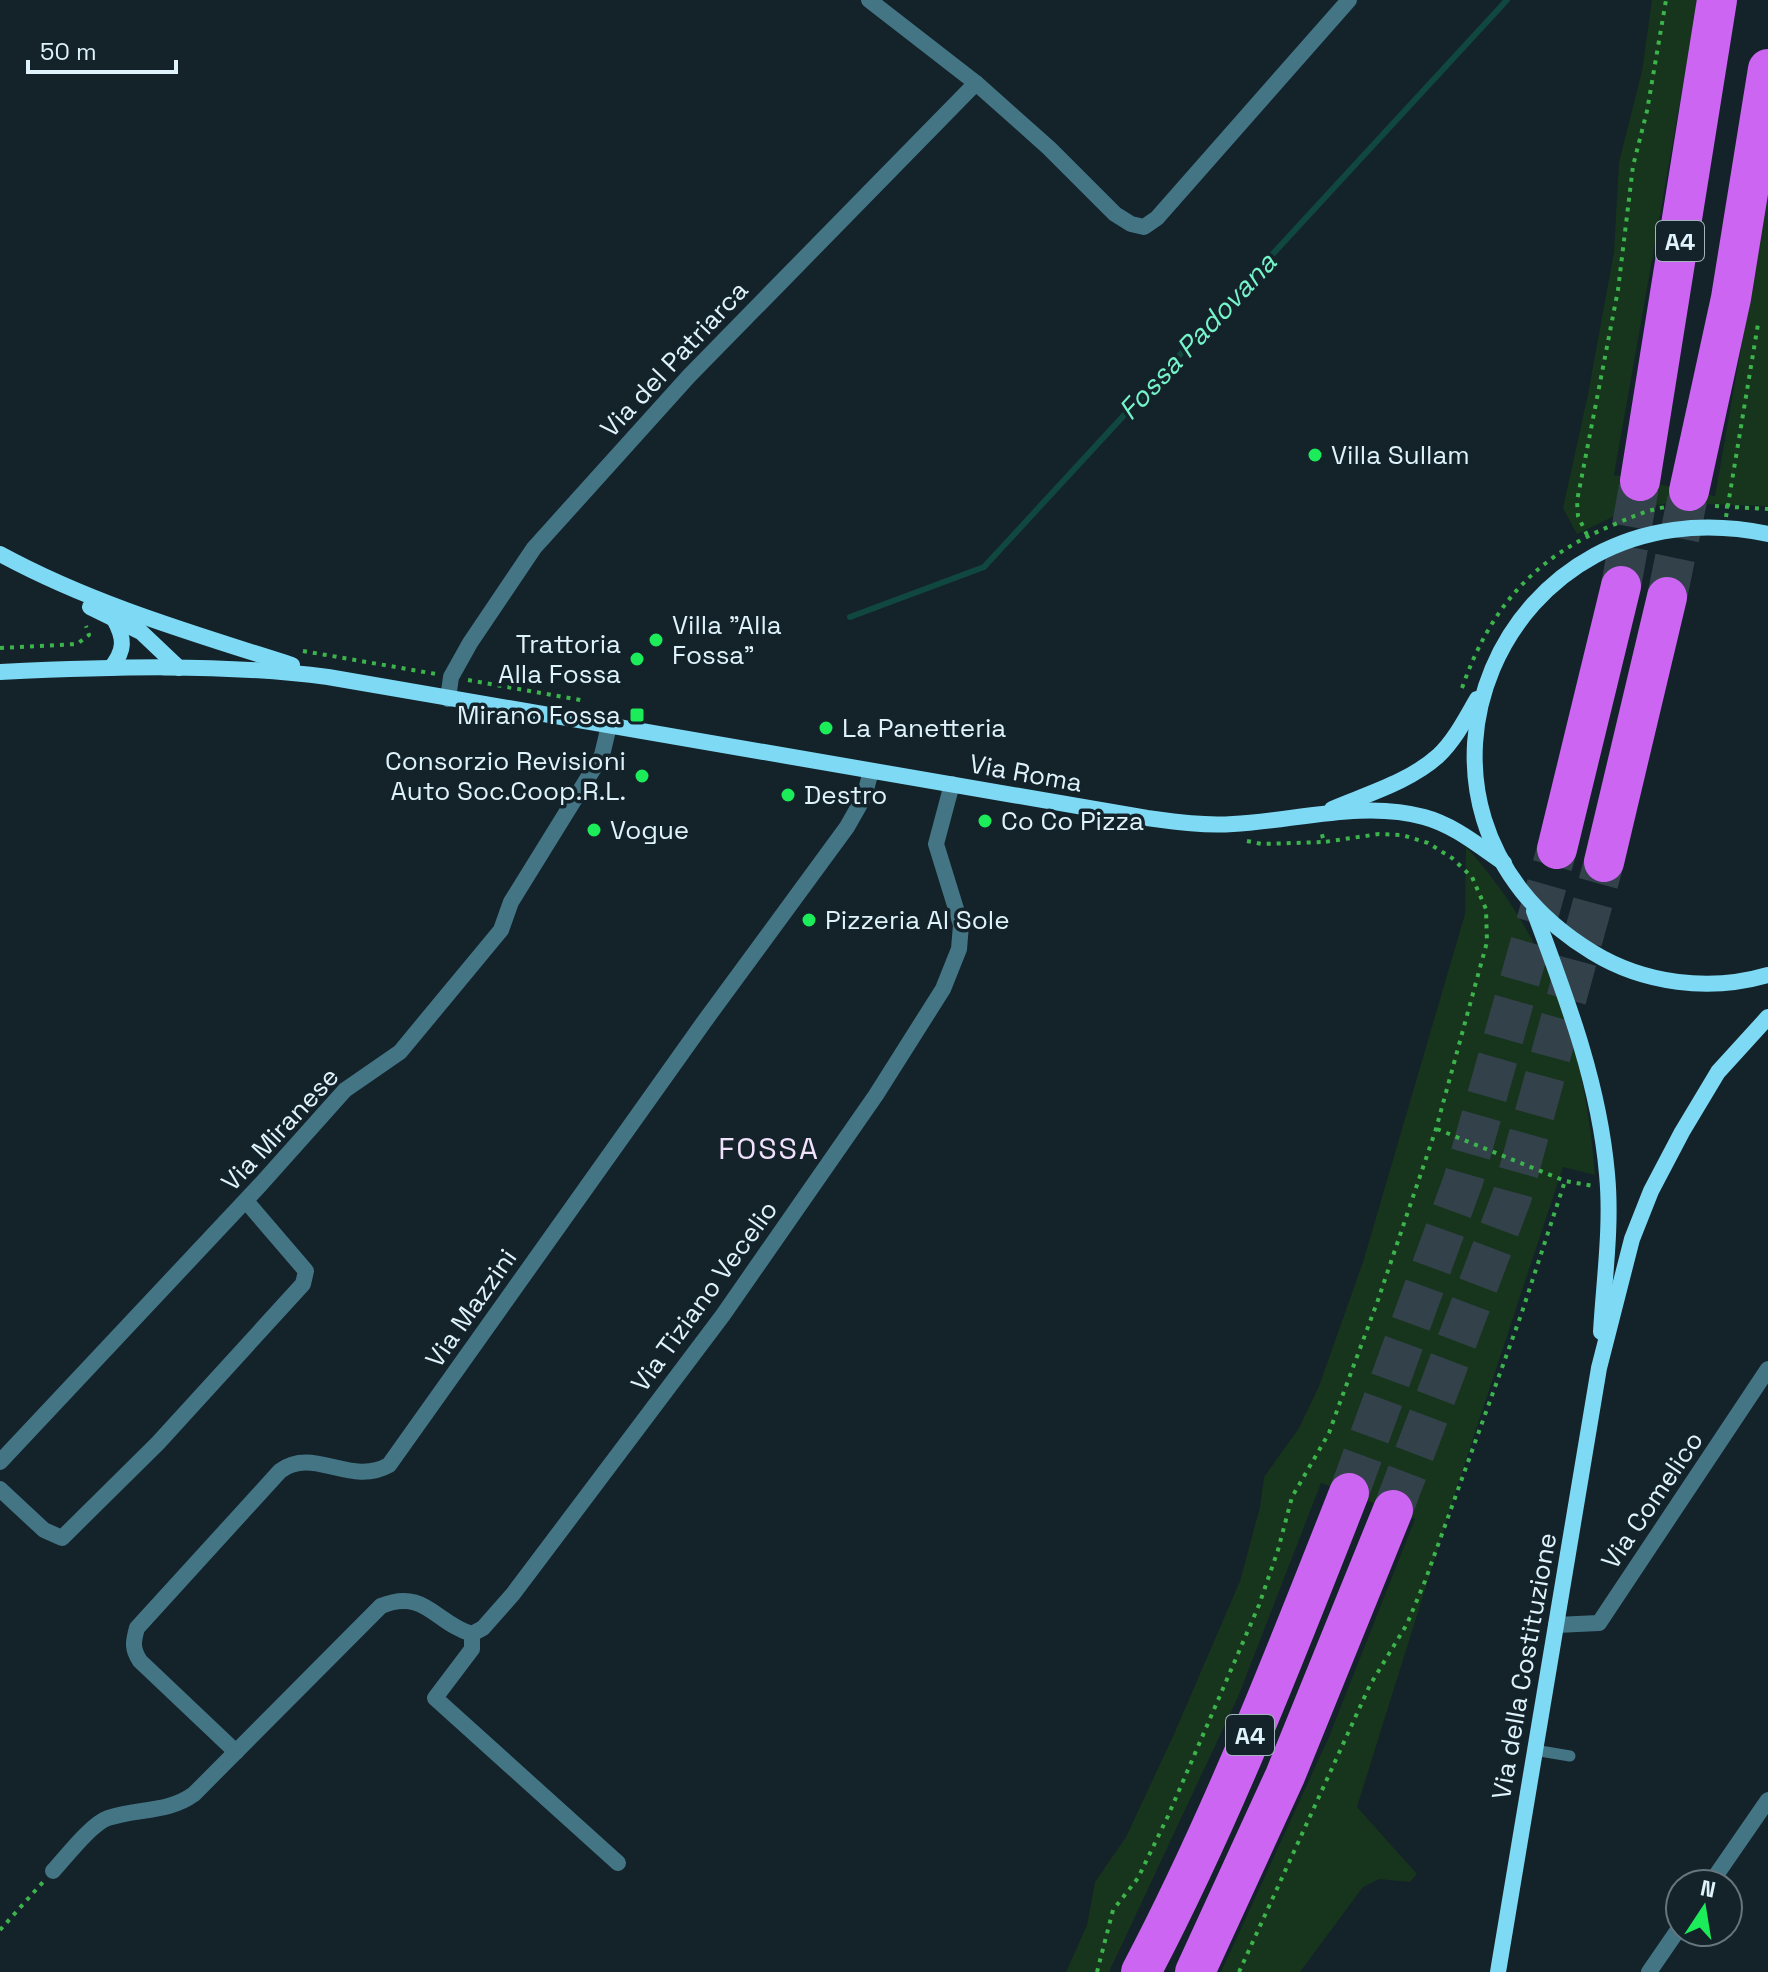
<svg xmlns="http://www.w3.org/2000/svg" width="1768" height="1972" font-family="'Space Grotesk',sans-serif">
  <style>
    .green { fill: #17341c }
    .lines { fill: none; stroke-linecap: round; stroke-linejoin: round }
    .stream { stroke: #10473e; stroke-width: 6 }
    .highway-tunnel { stroke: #32414a; stroke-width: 40; stroke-dasharray: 40 20; stroke-linecap: butt }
    .path { stroke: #3cb44c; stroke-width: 4; stroke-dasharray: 4 6; stroke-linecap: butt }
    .lane { stroke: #437585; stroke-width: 11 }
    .street { stroke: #437585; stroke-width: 16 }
    .secondary { stroke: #7edaf4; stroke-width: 16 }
    .highway { stroke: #cb65f2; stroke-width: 40 }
    .poi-dot { fill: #1cec5a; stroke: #14222a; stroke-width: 3 }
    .labels { text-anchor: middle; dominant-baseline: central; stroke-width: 7; stroke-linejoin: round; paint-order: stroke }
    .shield { fill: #14222a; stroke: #a2b4bd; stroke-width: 2 }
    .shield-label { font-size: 24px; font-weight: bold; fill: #dff3fc }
    .street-label { font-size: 26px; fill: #dff3fc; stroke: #14222a }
    .poi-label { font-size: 26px; fill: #dff3fc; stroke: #14222a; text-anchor: start }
    .water-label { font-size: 28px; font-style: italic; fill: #76f4c9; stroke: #14222a }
    .quarter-label { font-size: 30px; letter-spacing: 2px; fill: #f1e1fd; stroke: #14222a }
  </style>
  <rect width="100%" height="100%" fill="#14222a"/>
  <g class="green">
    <path d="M1652,0H1698L1614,475L1715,496L1768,194V506L1668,503L1619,514L1577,534L1563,508L1588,394L1614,252L1619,162L1642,71Z"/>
    <path d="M1466,847C1550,937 1586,1054 1595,1175L1563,1167L1459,1481L1357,1807L1417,1874L1410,1882L1379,1879L1363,1887L1300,1972H1221L1328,1739L1415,1519L1321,1483L1238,1697L1109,1972H1066L1087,1925L1095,1882L1126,1837L1174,1734L1240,1581L1260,1507L1264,1477L1299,1428L1319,1386L1363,1262L1465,914Z"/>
  </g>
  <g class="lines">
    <path class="stream" d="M850,617L984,567L1507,0"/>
    <g class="highway-tunnel">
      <path d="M1621,586L1640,481"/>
      <path d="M1667,597L1689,491"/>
      <path d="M1349,1493L1463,1181L1557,849"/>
      <path d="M1393,1510L1512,1196L1604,862"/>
    </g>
    <g class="path">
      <path d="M1715,506L1768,509"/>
      <path d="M1726,517L1758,324"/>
      <path d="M1587,535L1578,516L1577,501L1618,290L1633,166L1647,111L1666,0"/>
      <path d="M0,648L77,644L89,635L86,626"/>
      <path d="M303,651L436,674"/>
      <path d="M468,680L586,701"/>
      <path d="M1462,688C1490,608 1534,557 1613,525C1631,517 1647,510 1666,507"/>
      <path d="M1247,841L1262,844L1324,842"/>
      <path d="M1437,1129L1565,1181L1593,1186"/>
      <path d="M0,1930L43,1882"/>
      <path d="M1097,1972L1113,1910L1138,1878L1168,1816L1259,1605L1278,1550L1292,1497L1329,1433L1339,1405L1378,1300L1436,1129L1487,942L1486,909L1472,877L1452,858L1428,843L1402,835L1379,834L1324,842L1321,831"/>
      <path d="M1239,1972L1370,1685L1407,1624L1425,1581L1521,1315L1565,1181"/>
    </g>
    <path class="lane" d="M1534,1750L1570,1756"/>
    <g class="street">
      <path d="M869,0L976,83L1049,148L1115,214L1131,224L1144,227L1157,218L1349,0"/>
      <path d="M448,699L451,677L470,643L534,548L689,376L976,83"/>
      <path d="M0,1462L261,1184L345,1090L400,1052L501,930L511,902L602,755L609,726"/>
      <path d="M0,1489L44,1530L62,1538L158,1443L303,1284L306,1271L246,1201"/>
      <path d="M1556,1625L1599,1623L1768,1369"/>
      <path d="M472,1634V1649L435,1698L618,1863"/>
      <path d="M236,1752L140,1661C132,1649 133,1642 137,1628L280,1471C314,1446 350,1487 389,1465L704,1022L847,827L864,797L871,771"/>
      <path d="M53,1871C66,1857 91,1824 108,1818C138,1808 168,1813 194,1794L381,1606C425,1588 435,1623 472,1634L483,1628L513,1594L723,1315L876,1095L943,989L959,949L961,925L936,844L952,784"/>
      <path d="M1710,1884L1768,1800"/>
      <path d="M1649,1972L1680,1927"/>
    </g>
    <g class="secondary">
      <path d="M1768,534C1500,477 1360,811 1592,952C1644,984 1710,992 1768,975"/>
      <path d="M0,554C92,604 192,633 292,665"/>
      <path d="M90,607L141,632L179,668"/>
      <path d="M111,668C125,650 125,639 114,619"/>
      <path d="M0,672C109,667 219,663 328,677L1147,818C1176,822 1204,826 1233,824C1294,821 1363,800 1424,817C1454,825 1479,846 1504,863"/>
      <path d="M1332,809C1367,794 1409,782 1438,756C1455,740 1466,718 1477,699"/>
      <path d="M1534,911C1566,997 1599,1082 1607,1174C1612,1226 1604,1280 1601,1332"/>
      <path d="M1498,1972L1599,1368L1632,1239L1651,1191L1682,1132L1718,1072L1768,1017"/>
    </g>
    <g class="highway">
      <path d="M1640,481L1717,0"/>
      <path d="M1689,491L1731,298L1768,69"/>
      <path d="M1557,849L1621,586"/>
      <path d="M1604,862L1667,597"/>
      <path d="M1141,1972C1221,1820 1286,1653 1349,1493"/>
      <path d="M1195,1972L1285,1776L1393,1510"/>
    </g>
  </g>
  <g class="poi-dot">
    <circle cx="1315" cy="455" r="8"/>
    <circle cx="656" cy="640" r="8"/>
    <circle cx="637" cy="659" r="8"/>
    <rect x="629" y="707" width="16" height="16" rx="4"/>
    <circle cx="826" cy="728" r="8"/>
    <circle cx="642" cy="776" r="8"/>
    <circle cx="788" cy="795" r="8"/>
    <circle cx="985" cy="821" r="8"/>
    <circle cx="594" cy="830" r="8"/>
    <circle cx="809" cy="920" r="8"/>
  </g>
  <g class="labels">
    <g class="shield">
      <rect x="1656" y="221" width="48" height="40" rx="6"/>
      <rect x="1226" y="1715" width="48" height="40" rx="6"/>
    </g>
    <g class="shield-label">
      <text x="1680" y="241">A4</text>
      <text x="1250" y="1735">A4</text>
    </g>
    <g class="street-label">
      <text transform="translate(674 359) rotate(-47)">Via del Patriarca</text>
      <text transform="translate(1026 773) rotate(10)">Via Roma</text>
      <text transform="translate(280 1129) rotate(-47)">Via Miranese</text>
      <text transform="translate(704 1296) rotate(-54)">Via Tiziano Vecelio</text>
      <text transform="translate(471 1308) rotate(-55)">Via Mazzini</text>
      <text transform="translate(1652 1500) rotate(-56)">Via Comelico</text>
      <text transform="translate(1524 1666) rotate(-80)">Via della Costituzione</text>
    </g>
    <g class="poi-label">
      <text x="1331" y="455">Villa Sullam</text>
      <text x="672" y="625">Villa "Alla<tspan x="672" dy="30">Fossa"</tspan></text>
      <text x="621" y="644" text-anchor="end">Trattoria<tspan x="621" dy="30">Alla Fossa</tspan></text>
      <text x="621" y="715" text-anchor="end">Mirano Fossa</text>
      <text x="842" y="728">La Panetteria</text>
      <text x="626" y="761" text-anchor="end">Consorzio Revisioni<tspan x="626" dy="30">Auto Soc.Coop.R.L.</tspan></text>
      <text x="804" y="795">Destro</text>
      <text x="1001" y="821">Co Co Pizza</text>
      <text x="610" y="830">Vogue</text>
      <text x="825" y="920">Pizzeria Al Sole</text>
    </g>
    <g class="water-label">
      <text transform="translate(1197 336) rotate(-47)">Fossa Padovana</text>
    </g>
    <g class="quarter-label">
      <text x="769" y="1148">FOSSA</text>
    </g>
  </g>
  <g transform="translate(1704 1908) rotate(12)"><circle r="38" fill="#14222a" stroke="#65767e" stroke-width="2"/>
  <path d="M0-6L14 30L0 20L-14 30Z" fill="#1cec5a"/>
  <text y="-12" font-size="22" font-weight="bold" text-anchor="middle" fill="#dff3fc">N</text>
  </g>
  <path d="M28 60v12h148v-12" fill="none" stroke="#dff3fc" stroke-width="4"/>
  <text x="40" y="60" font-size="24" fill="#dff3fc" stroke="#14222a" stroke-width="6" paint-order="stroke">50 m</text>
</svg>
